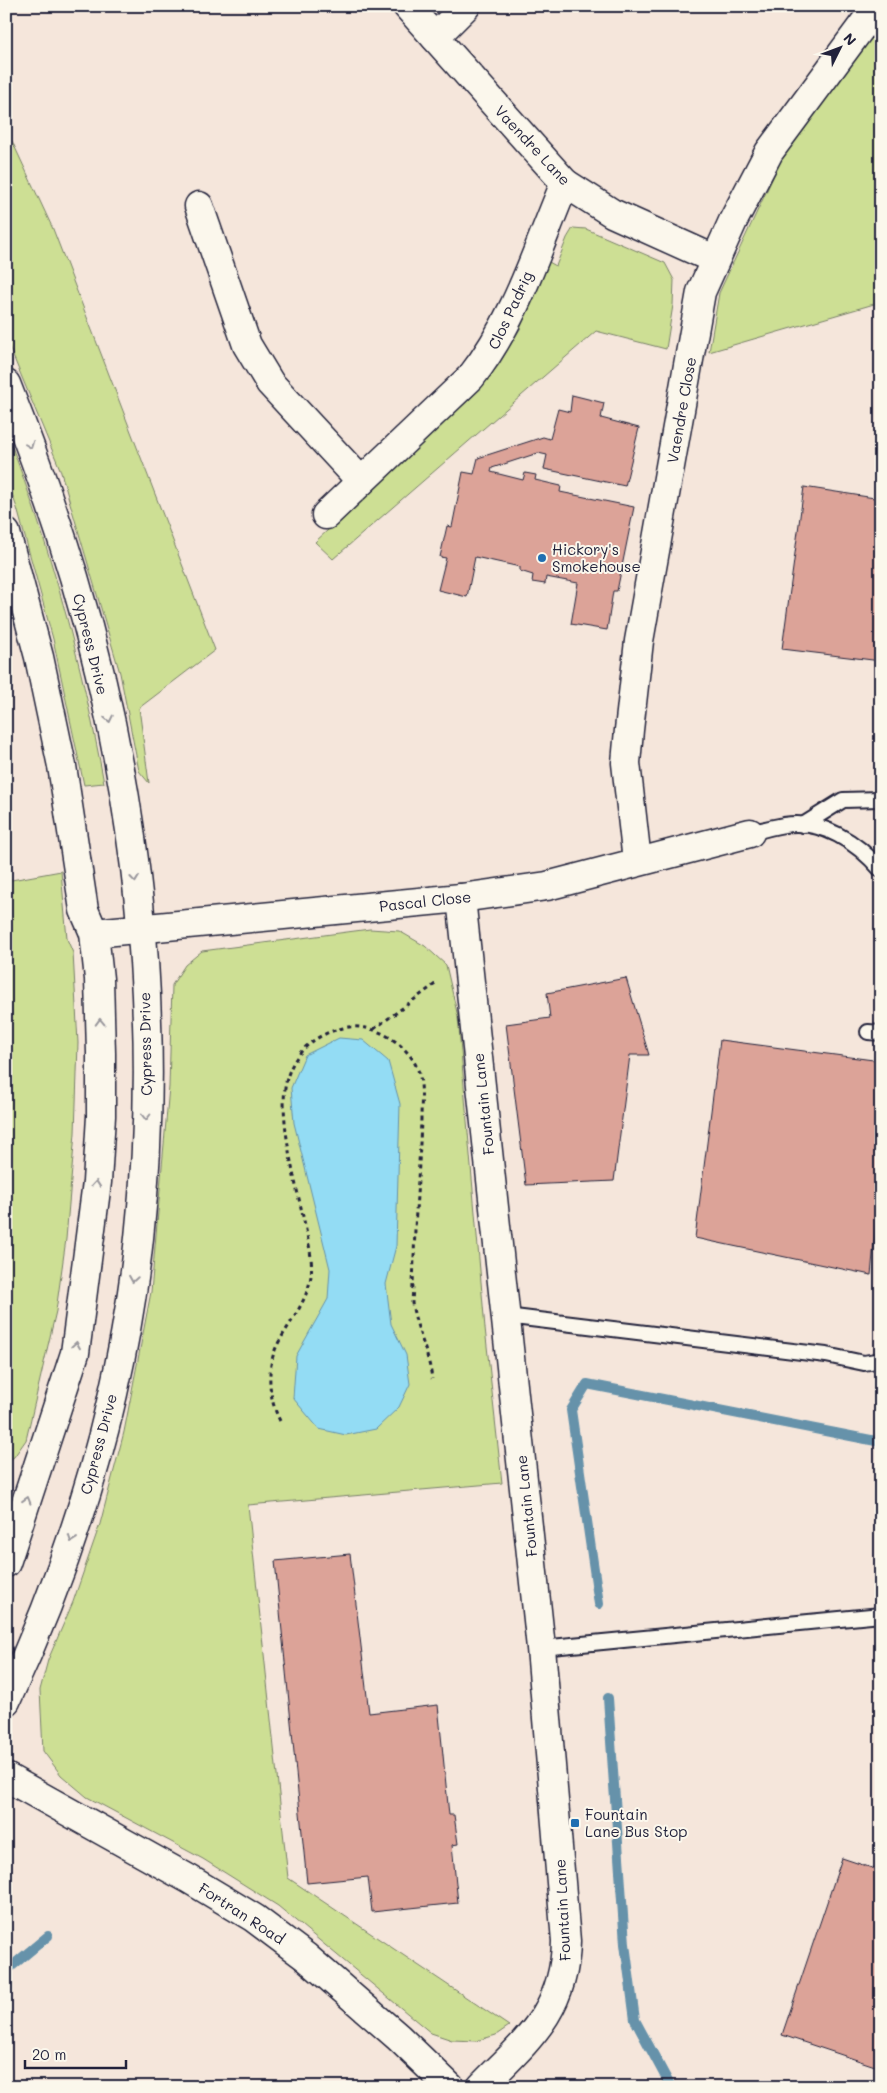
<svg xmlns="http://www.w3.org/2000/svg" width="887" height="2093" font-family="Mali,sans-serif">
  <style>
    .green { fill: #cddf94; stroke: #788068 }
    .water { fill: #93dcf4; stroke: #6692aa }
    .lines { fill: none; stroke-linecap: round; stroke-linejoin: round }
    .stream { stroke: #6692aa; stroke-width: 10 }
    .building { fill: #dca398; stroke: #22223b }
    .service-casing { stroke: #22223b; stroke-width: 18 }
    .minor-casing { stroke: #22223b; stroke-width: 31 }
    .tertiary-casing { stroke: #22223b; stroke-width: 31 }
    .path { stroke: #22223b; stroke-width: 3; stroke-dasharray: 4 4; stroke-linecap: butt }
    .service { stroke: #fbf7ec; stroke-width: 14 }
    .minor { stroke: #fbf7ec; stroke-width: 28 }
    .tertiary { stroke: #fbf7ec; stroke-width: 28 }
    .oneway { stroke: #99979c }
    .poi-dot { fill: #1f6fb2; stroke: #fbf7ec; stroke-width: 2 }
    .labels { text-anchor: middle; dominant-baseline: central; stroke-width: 4; stroke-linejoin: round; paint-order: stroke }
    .street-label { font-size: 15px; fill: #22223b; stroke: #fbf7ec }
    .poi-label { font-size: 15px; fill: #22223b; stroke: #fbf7ec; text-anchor: start }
  </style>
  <rect width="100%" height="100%" fill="#f5e6db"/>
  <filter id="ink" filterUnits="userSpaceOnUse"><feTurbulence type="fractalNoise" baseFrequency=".02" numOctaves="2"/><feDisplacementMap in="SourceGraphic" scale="10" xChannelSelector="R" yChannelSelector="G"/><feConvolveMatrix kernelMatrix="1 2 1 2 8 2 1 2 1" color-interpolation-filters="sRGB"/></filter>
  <g filter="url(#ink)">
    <g class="green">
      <path d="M881,22V302L709,352L719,293L782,158Z"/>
      <path d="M12,141L53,229L215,650L139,708L149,783L139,771L120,673L60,469L6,339V145Z"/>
      <path d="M573,228L586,229L665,263L674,280L673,305L666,349L596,331L333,559L315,542L474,395L498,366L520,329L549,262L556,266L567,238Z"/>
      <path d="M6,431C50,545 82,663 104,783L84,785L53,639L17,508L6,477Z"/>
      <path d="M61,871L67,939L73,953L78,1043L75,1133L66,1239L56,1311L26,1440L14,1457L6,1462V881Z"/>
      <path d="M370,929L399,931L425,946L446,965L458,1017L485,1328L502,1483L248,1505L288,1878L509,2026L496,2035L476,2041L452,2040L431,2033L278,1906L203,1859L87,1797L61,1775L43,1751L40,1690L48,1660L73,1602L100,1524L124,1432L151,1292L169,1087L172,985L185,965L202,951Z"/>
    </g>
    <path class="water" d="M339,1038L363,1040L388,1061L400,1104L396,1246L386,1284L391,1324L406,1355L410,1384L399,1407L376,1429L346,1435L319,1429L293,1398L296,1356L328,1299L330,1269L294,1123L291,1088L305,1055Z"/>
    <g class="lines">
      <g class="stream">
        <path d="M599,1604L571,1410L587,1384L881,1442"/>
        <path d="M608,1698L625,1944L635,2020L671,2087"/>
        <path d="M6,1971L48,1936"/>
      </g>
    </g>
    <g class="building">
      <path d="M572,395L604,403L601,418L639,428L625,486L544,469L547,455L538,453L492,468L491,472L523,480L525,473L536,475L535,480L561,486L560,492L634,507L617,591H613L607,630L571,624L578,583L546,577L545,584L532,582L533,575L520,571V567L475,557L467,597L438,590L446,558L440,557L447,526L452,527L463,472L474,474L478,458L543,437L550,439L558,409L570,412Z"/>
      <path d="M804,487L881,499V661L782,649Z"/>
      <path d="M626,978L649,1055H630L614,1181L526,1185L506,1024L550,1018L547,993Z"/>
      <path d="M720,1040L881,1061V1171L871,1275L695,1238Z"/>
      <path d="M350,1554L369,1713L438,1705L449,1815H454L458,1844L452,1845L458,1903L372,1912L368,1877L307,1883L275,1561Z"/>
      <path d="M842,1858L881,1871V2068L782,2035Z"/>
    </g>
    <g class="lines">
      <g class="service-casing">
        <g id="service">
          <path d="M803,825L843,800L881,799"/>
          <path d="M750,833C761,830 773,827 784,825C822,819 857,842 881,870"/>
          <path d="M868,1032L881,1033"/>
          <path d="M506,1316L826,1355L864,1363L881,1360"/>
          <path d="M541,1648L881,1615"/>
        </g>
      </g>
      <g class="minor-casing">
        <g id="minor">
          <path d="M407,6L565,183L612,213L714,259"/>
          <path d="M435,37L466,6"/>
          <path d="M199,206L247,345L270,383L361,481"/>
          <path d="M326,515L471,377C516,320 537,249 565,183"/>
          <path d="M637,861L626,763L629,730L639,641L701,292L733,221L769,152L877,6"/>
          <path d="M461,898L541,1648L566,1941C565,2011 527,2040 481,2087"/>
          <path d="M94,933L461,898L547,886L750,833"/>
        </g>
      </g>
      <g class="tertiary-casing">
        <g id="tertiary">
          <path d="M6,384C31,447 54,511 74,577C137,788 163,1018 139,1238C122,1398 74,1556 6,1701"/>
          <path d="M6,533L39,657L62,766L84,910L94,933L99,979L101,1053V1116L97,1182L75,1353L6,1563"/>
          <path d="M6,1777L189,1879L254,1918L306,1957L398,2037L450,2087"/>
        </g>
      </g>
      <g class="path">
        <path d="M374,1029L438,982"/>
        <path d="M280,1421C268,1397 265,1365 280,1340C292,1319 307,1301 311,1276C313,1261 309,1245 306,1230C298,1191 275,1112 288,1075C297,1049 317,1034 343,1028C373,1021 410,1044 419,1073C423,1087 421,1105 421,1119C420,1150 418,1180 416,1211C414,1242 414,1272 412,1303C416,1329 429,1353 432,1379"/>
      </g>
      <use href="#service" class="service"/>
      <use href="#minor" class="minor"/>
      <use href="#tertiary" class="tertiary"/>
    </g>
    <defs><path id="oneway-chevron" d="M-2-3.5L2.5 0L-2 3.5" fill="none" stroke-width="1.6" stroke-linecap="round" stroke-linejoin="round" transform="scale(1.25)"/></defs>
    <g class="oneway">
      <use href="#oneway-chevron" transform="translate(30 445) rotate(69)"/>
      <use href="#oneway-chevron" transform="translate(109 719) rotate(78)"/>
      <use href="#oneway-chevron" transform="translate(135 879) rotate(84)"/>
      <use href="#oneway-chevron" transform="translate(100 1022) rotate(-92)"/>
      <use href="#oneway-chevron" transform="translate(146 1117) rotate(90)"/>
      <use href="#oneway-chevron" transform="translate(96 1184) rotate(-85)"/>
      <use href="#oneway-chevron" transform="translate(133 1279) rotate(99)"/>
      <use href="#oneway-chevron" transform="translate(76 1345) rotate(-81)"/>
      <use href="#oneway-chevron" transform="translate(27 1500) rotate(-73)"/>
      <use href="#oneway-chevron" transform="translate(72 1539) rotate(109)"/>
    </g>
  </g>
  <g class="poi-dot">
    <circle cx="542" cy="558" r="5"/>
    <rect x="570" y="1818" width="10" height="10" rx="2.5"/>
  </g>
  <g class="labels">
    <g class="street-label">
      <text transform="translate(533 145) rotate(47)">Vaendre Lane</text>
      <text transform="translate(510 310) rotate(-65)">Clos Padrig</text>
      <text transform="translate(681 410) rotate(-80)">Vaendre Close</text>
      <text transform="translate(91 644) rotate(76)">Cypress Drive</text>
      <text transform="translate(425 901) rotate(-6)">Pascal Close</text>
      <text transform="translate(145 1044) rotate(-91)">Cypress Drive</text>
      <text transform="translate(483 1104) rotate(-96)">Fountain Lane</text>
      <text transform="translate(98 1444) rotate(-75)">Cypress Drive</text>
      <text transform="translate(526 1506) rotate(-96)">Fountain Lane</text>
      <text transform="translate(562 1910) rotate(-93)">Fountain Lane</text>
      <text transform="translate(242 1913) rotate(33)">Fortran Road</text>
    </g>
    <g class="poi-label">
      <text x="552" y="549">Hickory's<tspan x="552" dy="17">Smokehouse</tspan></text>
      <text x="585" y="1814">Fountain<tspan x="585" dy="17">Lane Bus Stop</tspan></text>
    </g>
  </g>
  <rect width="887" height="2093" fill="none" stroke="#fbf7ec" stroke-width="25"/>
  <rect x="12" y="12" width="862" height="2068" fill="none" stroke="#22223b" stroke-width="2" filter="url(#ink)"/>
  <g transform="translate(840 48) rotate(48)" stroke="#fbf7ec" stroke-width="4" paint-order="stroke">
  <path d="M0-4L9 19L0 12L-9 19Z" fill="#22223b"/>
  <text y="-8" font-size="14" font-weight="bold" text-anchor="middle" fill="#22223b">N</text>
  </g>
  <path d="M25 2060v8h101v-8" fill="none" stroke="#22223b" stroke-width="2.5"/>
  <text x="32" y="2060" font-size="15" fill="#22223b" stroke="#fbf7ec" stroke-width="4" paint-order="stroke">20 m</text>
</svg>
